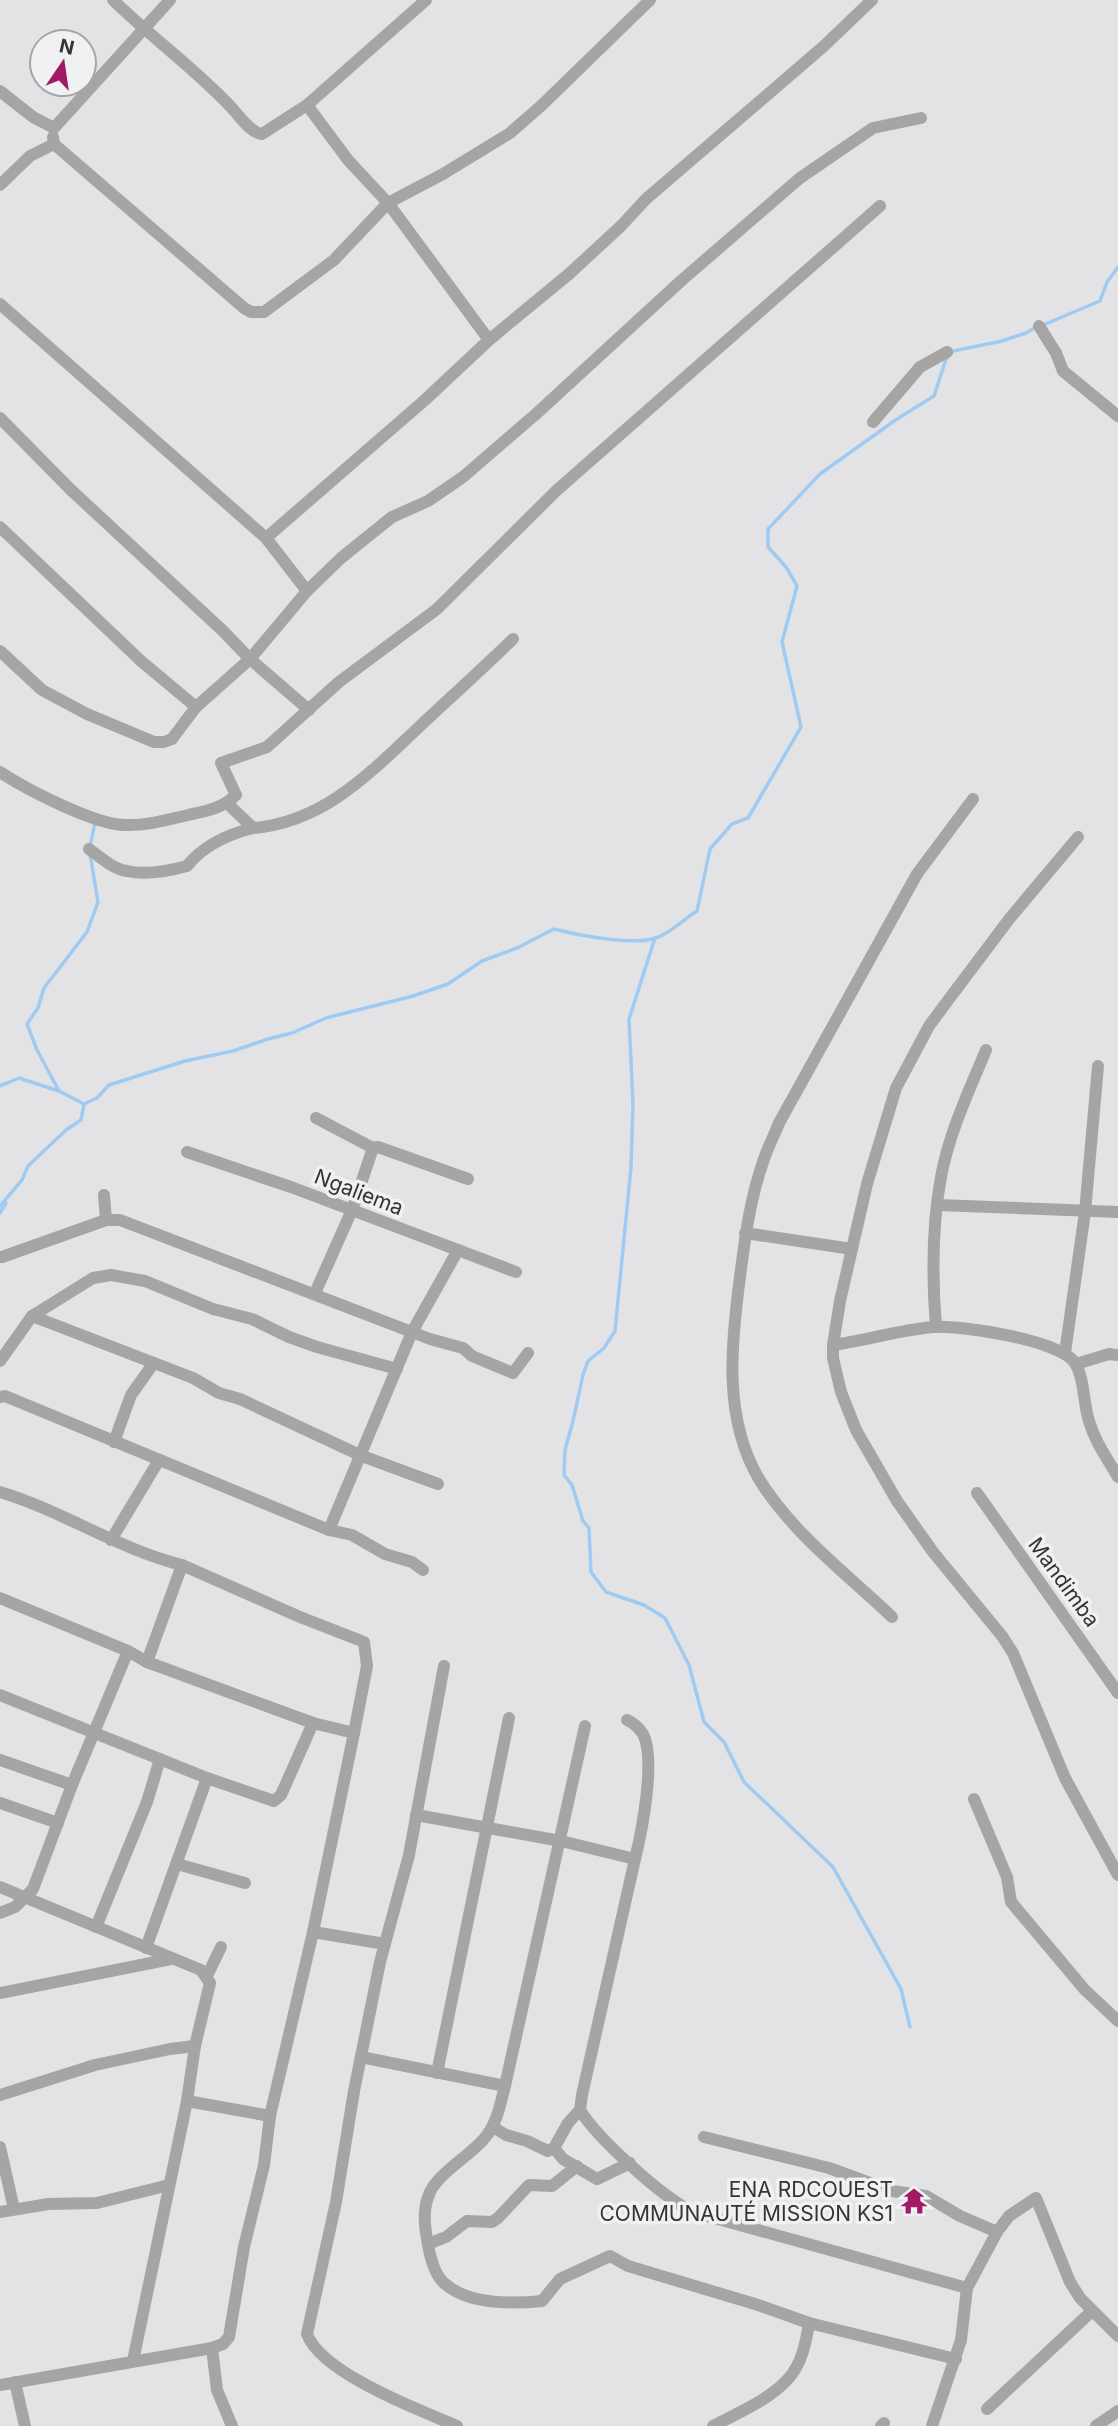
<svg xmlns="http://www.w3.org/2000/svg" width="1118" height="2426" font-family="Inter,sans-serif">
  <style>
    .lines { fill: none; stroke-linecap: round; stroke-linejoin: round }
    .stream { stroke: #9fcbf3; stroke-width: 3.5 }
    .street { stroke: #a5a5a4; stroke-width: 12 }
    .labels { text-anchor: middle; dominant-baseline: central; stroke-width: 7; stroke-linejoin: round; paint-order: stroke }
    .street-label { font-size: 21px; fill: #343435; stroke: #f0f1f3 }
    .poi-label { font-size: 21px; fill: #343435; stroke: #f0f1f3; text-anchor: end }
  </style>
  <rect width="100%" height="100%" fill="#e3e3e5"/>
  <g class="lines">
    <g class="stream">
      <path d="M1043,325L1100,301L1107,282L1118,267"/>
      <path d="M90,846L95,823"/>
      <path d="M655,938L629,1019L633,1104L631,1167L615,1331L604,1348L588,1361L583,1375L573,1421L565,1450L564,1475L572,1485L583,1521L589,1528L591,1572L606,1592L644,1605L665,1618L689,1665L704,1722L724,1742L744,1782L833,1867L901,1989L910,2027"/>
      <path d="M0,1086L19,1078L59,1091L84,1104"/>
      <path d="M59,1091L37,1050L27,1024L38,1008L44,988L87,932L98,902L90,854"/>
      <path d="M84,1104L97,1098L109,1085L185,1061L233,1051L268,1039L292,1033L326,1018L413,996L448,984L482,961L517,948L554,929C577,935 634,946 656,938C670,933 684,919 697,911L710,849L732,824L748,818L801,727L782,642L797,586L786,567L768,547V529L820,474L897,419L934,396L946,359L953,351L1002,341L1026,333L1036,327"/>
      <path d="M0,1206L22,1180L28,1166L66,1130L81,1120L84,1104"/>
      <path d="M0,1213L6,1203"/>
    </g>
    <g class="street">
      <path d="M113,0C151,37 194,68 230,106C239,115 250,133 262,134L307,105L426,0"/>
      <path d="M0,91L33,117L54,128L170,0"/>
      <path d="M307,105L348,160L388,203L443,174L510,133L542,105L650,0"/>
      <path d="M54,144L244,308L251,312H264L334,260L388,203L489,340"/>
      <path d="M0,185L30,156L54,144L53,137"/>
      <path d="M0,304L266,538L307,591"/>
      <path d="M1039,326L1056,353L1063,371L1118,416"/>
      <path d="M0,418L71,490L222,630L250,659L309,710"/>
      <path d="M873,422L920,367L947,352"/>
      <path d="M0,527L141,661L196,707"/>
      <path d="M266,538L426,399L489,340L569,274L621,226L646,199L824,46L872,0"/>
      <path d="M0,651L42,690L87,714L154,742H164L172,739L196,707L250,659L307,591L341,558L392,517L428,501L463,477L536,414L682,280L800,178L873,128L921,118"/>
      <path d="M0,772C26,789 93,824 124,825C145,826 167,820 188,815C206,811 223,808 236,795L221,763L267,747L339,682L437,609L556,491L880,206"/>
      <path d="M227,803L253,828C324,822 370,773 419,727C450,698 482,669 513,639"/>
      <path d="M1078,837L1010,918L949,999L929,1026L896,1088L867,1184L840,1301L833,1345V1358L841,1392L856,1430L897,1501L933,1552L1002,1636L1013,1653L1065,1778L1118,1875"/>
      <path d="M89,849C100,857 113,869 127,871C145,875 169,871 187,866C203,846 229,834 253,828"/>
      <path d="M316,1118L373,1148"/>
      <path d="M187,1152L291,1187L516,1272"/>
      <path d="M104,1195L106,1220H120L430,1339L463,1348L472,1356L513,1373L528,1353"/>
      <path d="M938,1205L1118,1212"/>
      <path d="M745,1233L852,1249"/>
      <path d="M2,1257L106,1220"/>
      <path d="M315,1293L352,1210L373,1148L378,1147L468,1179"/>
      <path d="M32,1316L193,1378L219,1393L240,1399L362,1456L438,1484"/>
      <path d="M936,1327C932,1278 932,1226 941,1177C949,1133 969,1091 986,1050"/>
      <path d="M833,1345C867,1340 900,1330 933,1327C961,1325 1060,1340 1075,1363C1085,1380 1083,1403 1089,1421C1095,1442 1107,1458 1118,1477"/>
      <path d="M1065,1353L1085,1212L1098,1066"/>
      <path d="M0,1361L32,1316L93,1278L111,1275L145,1281L213,1309L252,1319L289,1337L317,1347L397,1369"/>
      <path d="M1076,1364L1109,1354L1118,1355"/>
      <path d="M0,1397L5,1396L329,1530L352,1535L385,1554L412,1562L423,1570"/>
      <path d="M114,1442L131,1395L153,1364"/>
      <path d="M0,1492C63,1511 118,1549 182,1565L147,1662"/>
      <path d="M977,1493L1118,1693"/>
      <path d="M329,1530L412,1332L458,1250"/>
      <path d="M111,1540L159,1460"/>
      <path d="M182,1565L300,1617L364,1642L367,1666L354,1733"/>
      <path d="M0,1598L128,1651L147,1662L313,1723L281,1795L274,1801L207,1778L0,1695"/>
      <path d="M892,1617C847,1574 792,1533 759,1479C723,1418 731,1344 740,1277C745,1238 750,1199 763,1162C767,1149 774,1136 779,1123L917,874L973,799"/>
      <path d="M444,1666L409,1855L380,1962L354,2091L336,2202L307,2334C321,2373 419,2410 457,2426"/>
      <path d="M627,1720C634,1723 639,1728 643,1734C656,1759 642,1831 635,1859"/>
      <path d="M0,1760L72,1785"/>
      <path d="M974,1799L1007,1877L1011,1902L1085,1990L1118,2021"/>
      <path d="M0,1803L58,1823"/>
      <path d="M416,1815L561,1841L635,1859L582,2095L580,2110C597,2138 663,2198 693,2212L967,2288"/>
      <path d="M177,1864L245,1883"/>
      <path d="M0,1887L201,1970L210,1983L195,2046L187,2101L133,2361"/>
      <path d="M0,1913L15,1907L33,1889L72,1785L128,1651"/>
      <path d="M96,1927L147,1802L160,1759"/>
      <path d="M313,1932L385,1944"/>
      <path d="M146,1948L207,1778"/>
      <path d="M207,1976L221,1947"/>
      <path d="M0,1993L171,1959"/>
      <path d="M361,2057L505,2086L585,1726"/>
      <path d="M437,2073L509,1718"/>
      <path d="M505,2086C500,2105 497,2125 483,2140C470,2155 439,2173 430,2192C423,2208 424,2222 427,2239C429,2252 434,2274 444,2283C468,2305 512,2304 542,2301L560,2279L610,2256L628,2266L755,2304L809,2323L956,2359"/>
      <path d="M0,2095L95,2065L170,2049L195,2046"/>
      <path d="M187,2101L270,2116"/>
      <path d="M493,2127L506,2135L527,2141L548,2151L554,2148L568,2123L580,2110"/>
      <path d="M704,2137L829,2168L892,2191L926,2196L960,2216L997,2232"/>
      <path d="M0,2147L14,2209"/>
      <path d="M554,2148L563,2159L597,2179L630,2163"/>
      <path d="M0,2212L48,2204L97,2203L169,2185"/>
      <path d="M428,2244L446,2237L467,2221L492,2222L498,2218L529,2185L552,2186L577,2166"/>
      <path d="M212,2348L217,2390L232,2426"/>
      <path d="M15,2382L25,2426"/>
      <path d="M0,2385L212,2348L223,2344L229,2337L244,2247L264,2165L270,2116L313,1932L354,1733L313,1723"/>
      <path d="M987,2409L1092,2311"/>
      <path d="M713,2426C738,2413 769,2400 788,2379C802,2364 806,2342 809,2323"/>
      <path d="M881,2426L884,2423"/>
      <path d="M932,2426L961,2340L967,2288L997,2232L1009,2216L1036,2198L1070,2282L1080,2298L1118,2336"/>
      <path d="M1096,2426L1118,2411"/>
    </g>
  </g>
  <defs>
    <g id="temple-bare" transform="scale(2.1)"><path d="M0-6L5-2H3V0L6.5 2.5H4V6H1.5V3h-3V6H-4V2.5H-6.5L-3 0V-2H-5Z" fill="#a21a66" stroke="#f0f1f3" stroke-width="2.5" paint-order="stroke"/></g>
  </defs>
  <g fill-rule="evenodd">
    <use href="#temple-bare" x="914" y="2201"/>
  </g>
  <g class="labels">
    <g class="street-label">
      <text transform="translate(359 1192) rotate(21)">Ngaliema</text>
      <text transform="translate(1064 1582) rotate(54)">Mandimba</text>
    </g>
    <g class="poi-label">
      <text x="893" y="2189">ENA RDCOUEST<tspan x="893" dy="24">COMMUNAUTÉ MISSION KS1</tspan></text>
    </g>
  </g>
  <g transform="translate(63 63) rotate(13)"><circle r="33" fill="#f0f1f3" stroke="#a5a5a7" stroke-width="2"/>
  <path d="M0-5L12 26L0 18L-12 26Z" fill="#a21a66"/>
  <text y="-10" font-size="19" font-weight="bold" text-anchor="middle" fill="#343435">N</text>
  </g>
</svg>
